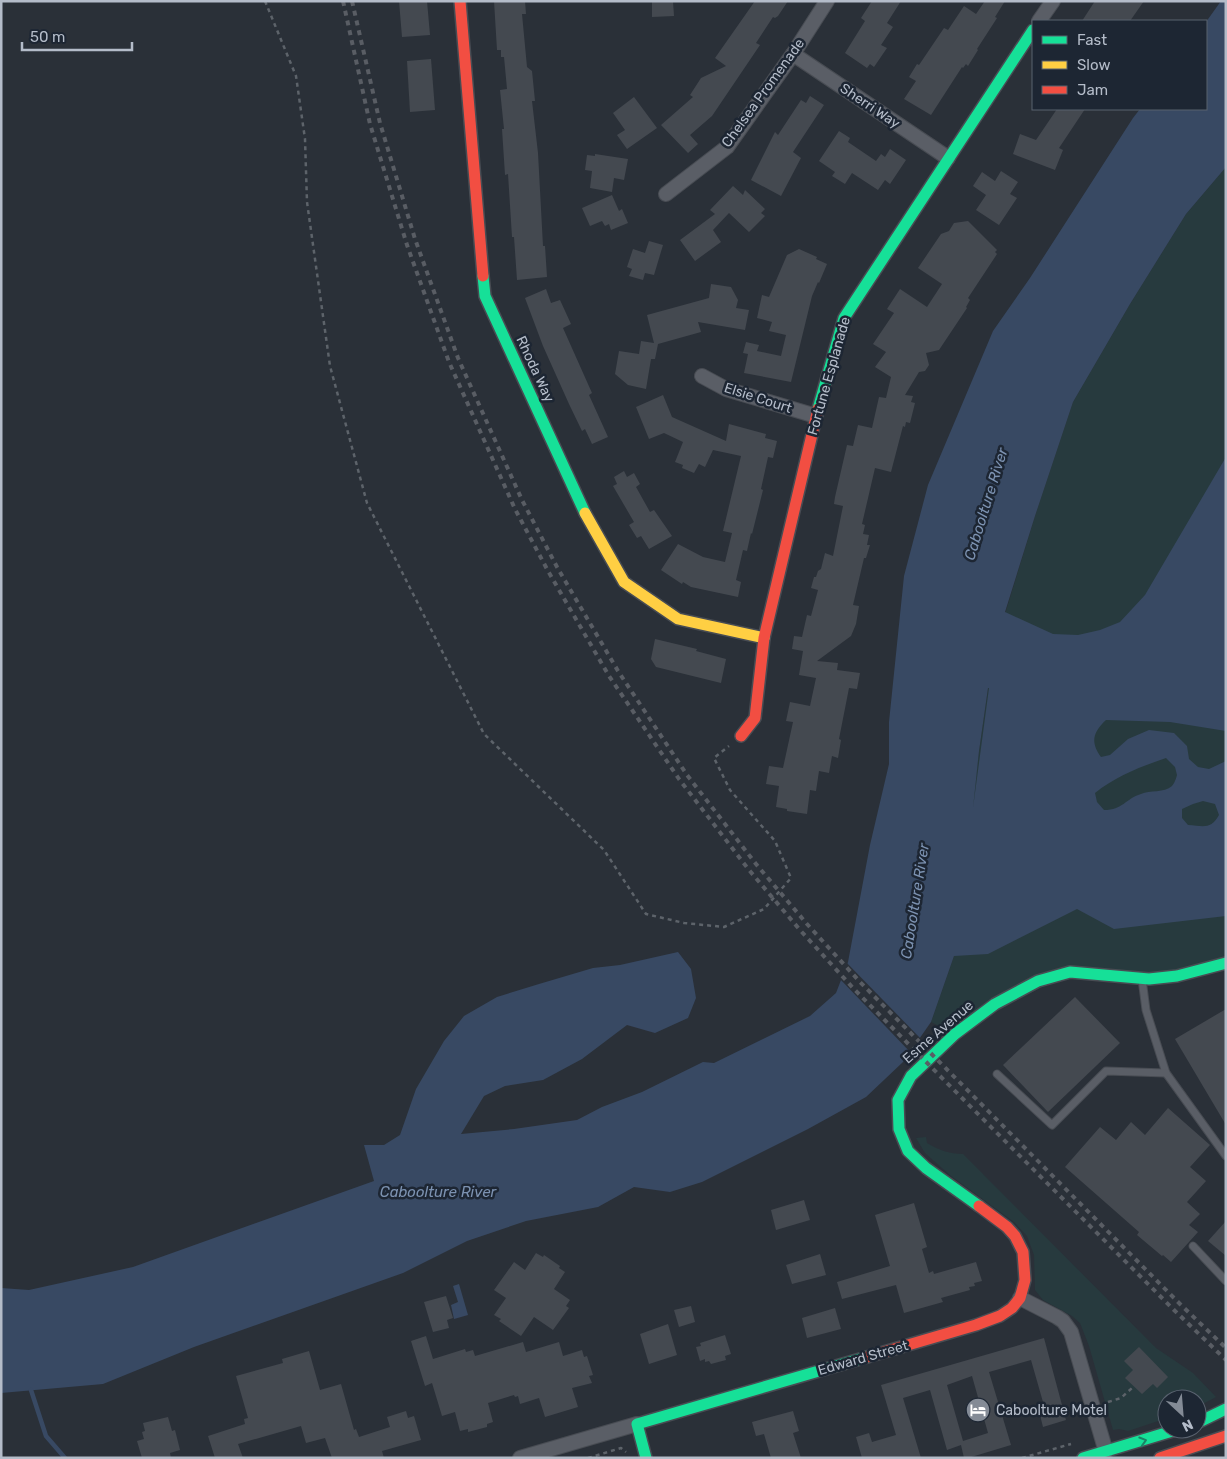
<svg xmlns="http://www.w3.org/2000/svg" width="1227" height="1459" font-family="Rubik,sans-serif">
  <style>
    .green { fill: #273a3e }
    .water { fill: #384963; fill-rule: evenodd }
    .pier { fill: #2a3038 }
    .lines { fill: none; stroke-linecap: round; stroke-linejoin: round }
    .stream { stroke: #384963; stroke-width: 4.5 }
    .building { fill: #444950; fill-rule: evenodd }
    .lane-casing { stroke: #484c53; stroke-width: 9 }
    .street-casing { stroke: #484c53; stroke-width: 16 }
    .fast-casing { stroke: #484c53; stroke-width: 14 }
    .slow-casing { stroke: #484c53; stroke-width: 14 }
    .jam-casing { stroke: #484c53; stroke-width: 14 }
    .path { stroke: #5d636a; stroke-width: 2.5; stroke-dasharray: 4 4; stroke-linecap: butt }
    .lane { stroke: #5a5e66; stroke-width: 7 }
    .street { stroke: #5a5e66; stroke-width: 14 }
    .fast { stroke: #16e098; stroke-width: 11 }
    .slow { stroke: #ffcf43; stroke-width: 11 }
    .jam { stroke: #f24e42; stroke-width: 11 }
    .rail { stroke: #595d64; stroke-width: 4; stroke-dasharray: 5 5; stroke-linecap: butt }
    .oneway { stroke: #1a8366 }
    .labels { text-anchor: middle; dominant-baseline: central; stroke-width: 5; stroke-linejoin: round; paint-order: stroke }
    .street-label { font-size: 14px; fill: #b4bcc9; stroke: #1d2633 }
    .poi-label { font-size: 14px; fill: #b4bcc9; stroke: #1d2633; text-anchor: start }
    .water-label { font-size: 15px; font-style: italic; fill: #7c92b1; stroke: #1d2633 }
  </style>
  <rect width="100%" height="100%" fill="#2a3038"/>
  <g class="green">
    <path d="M1226,167V963L1177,976L1070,972L955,1034L931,1022L954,956L979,751L993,653L1035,516L1073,402L1130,304L1186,214Z"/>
    <path d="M926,1137L927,1143C939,1150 949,1154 963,1154L1156,1348L1193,1373L1216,1397L1197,1407V1399H1167V1418L1128,1431L1119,1429L1113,1430L1089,1346L1080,1323L1072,1316L1043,1300L1035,1290L1034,1255L1027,1236L1014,1222L951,1176L925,1153L916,1138Z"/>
  </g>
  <g class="water">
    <path d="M1221,1H1226V167L1186,214L1130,304L1073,402L1035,516L1005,612L1053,634L1078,635L1100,630L1120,622L1145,595L1226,457V731L1170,722L1106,720C1093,732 1090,742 1101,757L1110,755L1128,739L1149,730L1174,733L1187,746L1189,759L1198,767L1209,769L1226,761V916L1114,929L1077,909L988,954L954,956L931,1022L903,1062L866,1097L808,1129L702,1182L670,1192L634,1187L598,1207L526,1221L467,1241L403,1273L194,1347L103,1384L1,1393V1288L29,1290L133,1267L374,1181L364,1145H384L400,1135L416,1089L444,1041L464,1016L497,997L539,984L593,968L620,965L678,952L691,969L696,998L688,1018L655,1033L627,1025L582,1059L543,1080L505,1086L484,1096L461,1134L514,1129L577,1120L602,1107L642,1092L703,1062L714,1063L810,1016L836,993L848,962L870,845L889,764V722L904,576L928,485L993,331L1030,278L1133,118L1140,109H1206V22ZM988,688H989L973,808L979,751ZM1166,758L1175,767L1177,775C1176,779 1174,784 1172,786C1164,793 1150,790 1141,794C1125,799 1123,810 1104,810L1097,802L1095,793C1116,776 1140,767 1166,758ZM1203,801L1215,804L1219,815C1211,830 1203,826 1188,825L1182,818V809L1193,804Z"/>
    <path d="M459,1284L468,1315L454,1319L451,1305L458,1302L453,1286Z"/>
  </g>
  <path class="pier" d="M845,961L922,1040L912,1054L839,978Z"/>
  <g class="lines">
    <path class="stream" d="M31,1390L46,1436L65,1458"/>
  </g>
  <g class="building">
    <path d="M399,1H427L430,35L402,37Z"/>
    <path d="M494,1H525L526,14H522L527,67L532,71L535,101H532L538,153L543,246H545L547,277L517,280L514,237H512L508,174L505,175L502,129H504L500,90L507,89L504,57H501V50H497Z"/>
    <path d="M652,1H673L674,16L652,17Z"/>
    <path d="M755,1H788L778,16L775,18L773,17L756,43L760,45L712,116L690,135L698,144L688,153L661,125L693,97L690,95L701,78L726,66L715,58Z"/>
    <path d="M872,1H901L887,23L893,27L881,45L887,48L874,67L870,64L867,68L845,53L865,21L861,18Z"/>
    <path d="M985,1H1005L995,17L997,18L977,49L978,50L968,66L966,64L963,68L962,67L931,115L904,99L916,81L909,77L917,64L919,65L944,28L948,30L964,6L976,14Z"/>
    <path d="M1095,1H1144L1130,21H1082Z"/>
    <path d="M431,59L435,110L410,112L407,61Z"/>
    <path d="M810,96L824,105L793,152L801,158L781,196L751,180L775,132L778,135L801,100L806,103Z"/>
    <path d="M634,97L657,128L627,149L617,135L625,130L613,113Z"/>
    <path d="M1057,109H1085L1059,148L1063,150L1055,170L1013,154L1020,134L1036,140Z"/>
    <path d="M839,131L850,138L848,142L876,161L881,154L885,157L890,149L906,160L890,184L885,180L878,190L852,173L845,184L832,176L835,172L819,161Z"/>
    <path d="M595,154L628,159L624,180L614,178L612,192L590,188L592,171L585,170L587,155L595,156Z"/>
    <path d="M1001,171L1018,182L1010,194L1017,198L999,225L976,210L986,195L973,186L982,172L995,181Z"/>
    <path d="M733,186L743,195L745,190L765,209L761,213L765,216L749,232L729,213L713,230L721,242L695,261L680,240L715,214L710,210Z"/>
    <path d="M612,195L619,211L622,209L628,223L611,230L609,224L605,226L602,221L590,226L582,208Z"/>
    <path d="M968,221L997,250L995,252L997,254L968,298L970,300L966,307L967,308L939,350L926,353L929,365L925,371L919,372L905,395L913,396L911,402L915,403L910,423L906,422L905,427L903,426L891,472L875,468L862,524L865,525L863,534L869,535L867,545H870L866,558H864L853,605L859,606L856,624L851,636L817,661L838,663L837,670L860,673L857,689L849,688L839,739L841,740L838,758L832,756L829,773L819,771L816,791L810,790L807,814L787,811V809L776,807L779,786L766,784L769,766L783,768L793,722L786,721L790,702L810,706L816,678L799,675L803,651L792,649L794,636L802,637L807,615L811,616L818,590L811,588L814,577H816L818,571L821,569L825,553L833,556L843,506L834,504L835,497L847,445L853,446L858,425L872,428L879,397L886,398L891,377L875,367L886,352L873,344L894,313L887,309L900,289L927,307L942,284L918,268L941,234L949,231L954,223Z"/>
    <path d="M649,241L663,245L654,275L645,273L643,280L629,276L632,269L627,267L633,249L645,253Z"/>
    <path d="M799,249L817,257L816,259L827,264L819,283L818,282L812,296L791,382L744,373L748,354L743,353L746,342L759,345L757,351L781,356L786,335L769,331L772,322L757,318L762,295L769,297L787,255Z"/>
    <path d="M711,284L731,287L738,300L736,308L749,310L745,330L698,322L701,332L658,344L655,359H651L646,389L628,385L615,374L619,351L639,354L641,341L654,343L647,315L709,298Z"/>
    <path d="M546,289L551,303L560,300L571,324L563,328L592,393L589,395L608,437L592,444L585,429L582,431L569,404L543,346L525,298Z"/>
    <path d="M663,395L672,417L726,441L729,424L766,434L765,438L777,441L773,458L768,457L761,489L763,490L752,534L751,533L747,551L743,550L736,580L741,582L738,597L691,587L683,582L682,584L661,570L678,544L703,557L725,562L732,533L723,531L741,456L713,450L705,467L699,464L694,473L682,468L683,465L675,462L683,442L664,433L649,439L636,407Z"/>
    <path d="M624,471L627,477L634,473L640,484L636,487L650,512L654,510L672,536L649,549L641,536L637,538L629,525L634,522L613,486L617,484L614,477Z"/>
    <path d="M655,639L697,649L696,651L726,659L721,683L656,667L651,659Z"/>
    <path d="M1075,997L1120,1043L1048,1112L1003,1065Z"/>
    <path d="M1226,1009V1125L1175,1039Z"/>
    <path d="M1168,1108L1210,1145L1190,1167L1206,1181L1187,1202L1200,1214L1189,1225L1198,1232L1171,1262L1163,1255L1162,1256L1137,1235L1139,1232L1065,1167L1100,1127L1116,1140L1131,1122L1145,1135Z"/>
    <path d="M804,1200L810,1220L776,1230L771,1210Z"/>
    <path d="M914,1203L927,1247L922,1249L929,1273L933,1271L934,1274L976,1262L982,1281L974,1283L975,1286L969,1287L970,1290L941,1298L943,1302L904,1313L896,1285L842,1299L837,1282L890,1266L875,1215Z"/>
    <path d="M1226,1221V1256L1208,1241Z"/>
    <path d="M536,1253L543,1257L544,1255L560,1266L559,1268L565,1272L554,1289L570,1300L566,1306L569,1308L553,1330L534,1317L521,1336L499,1321L501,1319L494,1315L506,1298L494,1290L514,1262L525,1270Z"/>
    <path d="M820,1254L826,1275L792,1284L786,1265Z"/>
    <path d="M446,1296L453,1318L447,1320L449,1328L433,1332L424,1302Z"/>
    <path d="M691,1306L695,1322L679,1327L674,1310Z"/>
    <path d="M835,1308L841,1329L807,1338L802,1318Z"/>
    <path d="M668,1324L677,1355L649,1364L640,1334Z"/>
    <path d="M725,1335L731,1354L725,1356L726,1360L711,1364L709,1361L705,1362V1359L700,1361L696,1347L701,1346L700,1343Z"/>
    <path d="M426,1336L433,1359L465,1349L466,1352L473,1350L475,1356L523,1342L526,1352L559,1342L563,1356L582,1350L584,1357L587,1356L593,1375L589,1376L592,1383L572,1388L578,1407L545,1417L539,1398L520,1404L518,1396L515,1397L514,1395L488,1403L493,1422L487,1424V1427L468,1432V1429L460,1431L455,1412L442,1416L432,1383L425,1386L411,1341Z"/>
    <path d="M1044,1338L1066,1420L1043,1427L1039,1411L1045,1409L1031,1360L989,1372L1011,1445L968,1458H964L961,1445L947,1450L930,1390L903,1398L921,1458H862L856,1437L869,1433L872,1442L896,1435L881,1385ZM972,1376L988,1433L963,1441L947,1385Z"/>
    <path d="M1139,1347L1168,1377L1157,1388L1153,1384L1142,1394L1125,1378L1133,1370L1124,1361Z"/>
    <path d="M309,1351L320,1390L341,1384L354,1430L356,1429L359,1437L390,1427L387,1417L406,1411L408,1418L414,1416L421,1440L382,1451L384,1458H332L325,1438L306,1443L301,1426L238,1444L243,1458H215L208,1436L245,1424L244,1419L248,1418L236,1376L283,1363L282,1359Z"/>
    <path d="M793,1411L799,1431L793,1433L801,1458H771L764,1434L756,1436L752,1422Z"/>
    <path d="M168,1417L172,1431L175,1430L180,1450L170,1453L171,1458H142L137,1441L144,1439L142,1432L145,1431L143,1423Z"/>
  </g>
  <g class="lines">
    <g class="lane-casing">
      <g id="lane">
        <path d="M1142,979L1146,1010L1166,1073L1226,1156"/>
        <path d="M997,1074L1052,1125L1106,1071L1166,1073"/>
        <path d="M1193,1246L1226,1281"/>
      </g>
    </g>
    <g class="street-casing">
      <g id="street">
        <path d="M1039,21L1053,1"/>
        <path d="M793,54L948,158"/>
        <path d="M666,194L727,147L793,54L827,1"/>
        <path d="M702,376L726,389L816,416"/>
        <path d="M1020,1298L1057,1317L1063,1321L1071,1332L1106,1452"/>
        <path d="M520,1458L637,1424"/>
      </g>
    </g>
    <g class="fast-casing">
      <g id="fast">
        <path d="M483,276L485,296L585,513"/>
        <path d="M818,409L844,318L1033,30"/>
        <path d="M979,1206L926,1168L908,1151L899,1129L898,1100L911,1076L955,1034L995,1004L1038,981L1070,972L1149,979L1177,976L1226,963"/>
        <path d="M1197,1423L1226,1409"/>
        <path d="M646,1458L637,1424L867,1357"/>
        <path d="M1083,1458L1179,1429"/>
      </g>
    </g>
    <g class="slow-casing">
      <path id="slow" d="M585,513L624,582L678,619L764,638"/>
    </g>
    <g class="jam-casing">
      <g id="jam">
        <path d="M460,1L483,276"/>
        <path d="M741,736L755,718L764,638L818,409"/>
        <path d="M867,1357L976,1325L1000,1316L1012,1308L1020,1298L1025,1280L1023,1252L1015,1236L1007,1227L979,1206"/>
        <path d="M1160,1458L1226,1436"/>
      </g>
    </g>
    <g class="path">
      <path d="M265,1L296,76L305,139L307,202L330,366L367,503L484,734L604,850L646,914L684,923L724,927L764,909L791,878L775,841L730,790L714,758L729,746"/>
      <path d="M1108,1402L1121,1398L1132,1388"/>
      <path d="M588,1458L621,1448L626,1452"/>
      <path d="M1022,1458L1071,1444"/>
    </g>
    <use href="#lane" class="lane"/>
    <use href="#street" class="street"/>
    <use href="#fast" class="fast"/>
    <use href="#slow" class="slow"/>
    <use href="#jam" class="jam"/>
    <g class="rail">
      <path d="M343,1L370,124L407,245L449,362L515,509L548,571L609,676L679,779L749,870L800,930L853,988L944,1080L1174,1310L1226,1360"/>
      <path d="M352,1L380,123L415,239L458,358L522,500L557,567L618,671L687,775L756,864L807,924L860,982L1180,1304L1226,1348"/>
    </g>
  </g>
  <defs><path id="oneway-chevron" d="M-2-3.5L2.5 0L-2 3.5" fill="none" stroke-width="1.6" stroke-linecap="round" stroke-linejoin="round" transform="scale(1.25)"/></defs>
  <use class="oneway" href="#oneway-chevron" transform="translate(1143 1441) rotate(-17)"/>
  <defs>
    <g id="hotel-disc" transform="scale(1.25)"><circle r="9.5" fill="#848b96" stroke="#1d2633"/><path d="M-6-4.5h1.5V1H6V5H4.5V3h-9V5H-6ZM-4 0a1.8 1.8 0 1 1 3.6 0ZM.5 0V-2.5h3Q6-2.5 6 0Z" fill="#fff"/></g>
  </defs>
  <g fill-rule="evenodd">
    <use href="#hotel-disc" x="978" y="1410"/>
  </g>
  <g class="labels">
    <g class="street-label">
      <text transform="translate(763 93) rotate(-54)">Chelsea Promenade</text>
      <text transform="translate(870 106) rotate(34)">Sherri Way</text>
      <text transform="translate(535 369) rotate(65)">Rhoda Way</text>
      <text transform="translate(829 376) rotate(-74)">Fortune Esplanade</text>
      <text transform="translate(758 398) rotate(18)">Elsie Court</text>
      <text transform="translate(938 1032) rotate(-41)">Esme Avenue</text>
      <text transform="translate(863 1358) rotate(-16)">Edward Street</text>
    </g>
    <g class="poi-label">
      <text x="996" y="1410">Caboolture Motel</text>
    </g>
    <g class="water-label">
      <text transform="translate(986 504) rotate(-73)">Caboolture River</text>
      <text transform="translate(915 901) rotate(-81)">Caboolture River</text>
      <text x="438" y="1192">Caboolture River</text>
    </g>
  </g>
  <rect width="1227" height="1459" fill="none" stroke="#b4bcc9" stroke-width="5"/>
  <rect x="1032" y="20" width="175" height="90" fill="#1d2633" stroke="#59626f"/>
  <rect x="1042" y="36" width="25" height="8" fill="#16e098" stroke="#59626f"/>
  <text x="1077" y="45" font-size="15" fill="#b4bcc9">Fast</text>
  <rect x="1042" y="61" width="25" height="8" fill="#ffcf43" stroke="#59626f"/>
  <text x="1077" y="70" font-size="15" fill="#b4bcc9">Slow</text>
  <rect x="1042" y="86" width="25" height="8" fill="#f24e42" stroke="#59626f"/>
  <text x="1077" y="95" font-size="15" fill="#b4bcc9">Jam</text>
  <g transform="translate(1182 1414) rotate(154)"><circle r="24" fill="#1d2633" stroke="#59626f"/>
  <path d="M0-4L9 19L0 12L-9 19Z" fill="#848b96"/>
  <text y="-8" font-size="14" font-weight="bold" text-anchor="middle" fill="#b4bcc9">N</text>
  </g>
  <path d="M22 42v8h110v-8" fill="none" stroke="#b4bcc9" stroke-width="2.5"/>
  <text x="30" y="42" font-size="15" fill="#b4bcc9" stroke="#1d2633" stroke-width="4" paint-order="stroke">50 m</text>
</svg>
